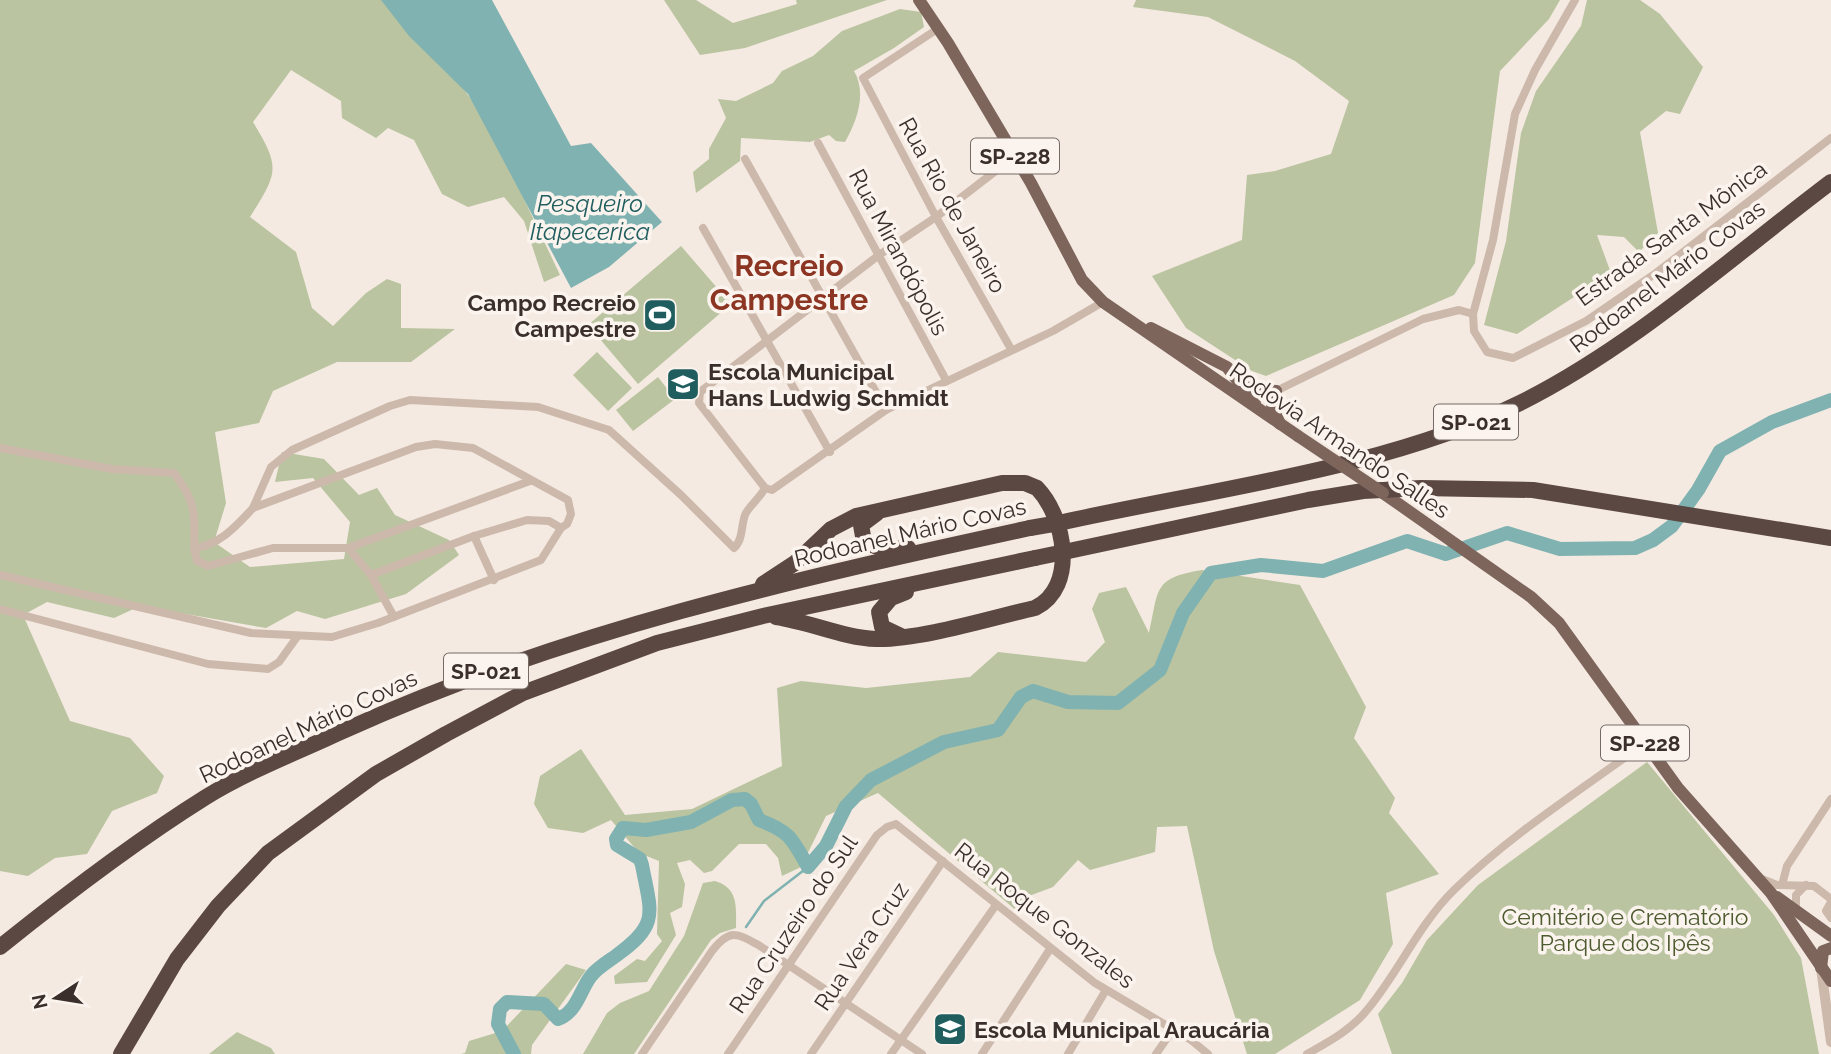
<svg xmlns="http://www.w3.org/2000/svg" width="1831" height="1054" font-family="Raleway,sans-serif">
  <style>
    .green { fill: #bac4a0 }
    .water { fill: #7fb2b1 }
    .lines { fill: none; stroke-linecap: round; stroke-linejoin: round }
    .stream { stroke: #7fb2b1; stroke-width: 2.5 }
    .river { stroke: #7fb2b1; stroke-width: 14 }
    .minor { stroke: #cdb9ac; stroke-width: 8 }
    .tertiary { stroke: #cdb9ac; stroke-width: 10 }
    .primary { stroke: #7d655c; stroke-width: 12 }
    .motorway { stroke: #5c4842; stroke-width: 16 }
    .primary-bridge { stroke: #7d655c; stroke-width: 12 }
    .motorway-bridge { stroke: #5c4842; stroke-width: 16 }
    .labels { text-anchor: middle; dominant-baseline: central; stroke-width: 7; stroke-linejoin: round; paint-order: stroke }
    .shield { fill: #fbf4ee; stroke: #756a66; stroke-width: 2 }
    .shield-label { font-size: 21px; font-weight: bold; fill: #3b2f2b }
    .street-label { font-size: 23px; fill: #3b2f2b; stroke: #fbf4ee }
    .poi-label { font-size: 23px; font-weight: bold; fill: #3b2f2b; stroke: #fbf4ee; text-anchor: start }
    .park-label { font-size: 23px; fill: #4c5a2e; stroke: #fbf4ee }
    .water-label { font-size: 24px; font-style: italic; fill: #1f5d5e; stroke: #fbf4ee }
    .district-label { font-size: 30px; font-weight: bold; fill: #8c3522; stroke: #fbf4ee }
  </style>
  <rect width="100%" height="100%" fill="#f4eae1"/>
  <g class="green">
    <path d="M0,0H391L422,32L503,143L513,176L560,275L544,282L524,221L504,197L468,207L442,194L414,140L388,128L376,138L342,118L341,101L291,70L253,122C281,168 278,172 250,217L296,252L312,308L333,326L366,293L387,279L401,284V328L455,329L411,362H337L273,391L259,423L215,432L226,503L214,542L250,567L344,559L350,522L313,478L275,482L282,452L324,459L359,495L377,488L395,515L449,540L459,555L406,594L325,619L297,611L266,628L140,606L114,618L47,602L23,615L70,721L130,738L164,776L157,793L112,811L87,854L55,858L28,876L0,871Z"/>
    <path d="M664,0H696L733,23L797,4L796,0H887L745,48L700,55Z"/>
    <path d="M1136,0H1560L1549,19L1500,71L1475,263L1454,295L1266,376L1252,371L1186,328L1152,276L1242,240L1247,175L1275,171L1331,154L1349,101L1295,61L1208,17L1133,7Z"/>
    <path d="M1587,0H1640L1660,14L1703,67L1680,114L1666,111L1640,132L1658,233L1639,252L1624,237L1597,235L1611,273L1517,334L1484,325L1506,241L1521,133L1536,91L1581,26Z"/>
    <path d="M900,9L921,12L924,27L894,48L854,71C867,93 857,121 845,142L836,141L829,135L810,142L741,138L740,161L696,193L693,172L709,159V149L726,118L718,99L736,101L773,83L782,71L813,56L842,31Z"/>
    <path d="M681,246L731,304L638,384L588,325Z"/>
    <path d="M597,352L632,388L608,411L573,375Z"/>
    <path d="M658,377L675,399L633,431L616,410Z"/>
    <path d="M1202,570L1300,585L1366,707L1354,738L1395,798L1389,813L1439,874L1386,893L1393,944L1360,1000L1275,1054H1247L1214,951L1187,826L1157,827L1155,852L1090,870L1078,860L1053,887L1029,896L1018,912L878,793L826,816L801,867L782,876L778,858L766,844H739L712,871L704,873L690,860L677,863L685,884L682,907L670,913L676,935L647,982L615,984L614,976L637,959L645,961L662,941L657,934L659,861L639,853L611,820L583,833L548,828L534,804L540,776L581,749L625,815L692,809L782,766L777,688L801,681L866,688L970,677L998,652L1086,662L1105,642L1092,609L1099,593L1126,587L1149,633C1159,590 1152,578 1202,570Z"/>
    <path d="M1647,762L1774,915L1801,958L1819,1054H1392L1378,1014L1402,983L1427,940L1478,885Z"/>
    <path d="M715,881C739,888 736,908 736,928L720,933L711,940L634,1054H583L607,1013L620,1003L649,991L684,936L703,883Z"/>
    <path d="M566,964L586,970L532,1045L531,1054H461L465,1053L469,1041L502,1031Z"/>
    <path d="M237,1032L271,1048L275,1054H209Z"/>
  </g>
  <path class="water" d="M381,0H492L571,146L591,143L662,222L609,267L571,288L468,94L409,36Z"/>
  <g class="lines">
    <path class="stream" d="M746,927L764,901L808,867"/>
    <path class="river" d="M514,1054L498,1024L500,1009L507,1002L544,1004L558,1019C577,1012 580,990 591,976C597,968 609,961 617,955C660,924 651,913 642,865L640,859L617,845L616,839L623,828L646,830L691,822L732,800L745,799L751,804L759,820C789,831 792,838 808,867L826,846L846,806L871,780L944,742L998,730L1021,697L1033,691L1068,702L1118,703L1160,670L1183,613L1211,573L1261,565L1323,571L1407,541L1446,554L1507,533L1560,549L1635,548L1653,540L1672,526L1698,490L1720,451L1772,422L1831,400"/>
    <g class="minor">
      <path d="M1575,0L1535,70L1515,114L1493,240L1473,314L1474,331L1487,352L1513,358L1586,321L1656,273L1831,138"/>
      <path d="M939,28L863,78L936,217L1011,349"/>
      <path d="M818,143L946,380"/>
      <path d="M745,159L886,410"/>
      <path d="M703,228L830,452"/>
      <path d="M1276,391L1423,319L1459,310L1473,314"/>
      <path d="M0,448L112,469L174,473C196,502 195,512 194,548"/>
      <path d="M765,488L699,403L700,392L879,255L936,217L1015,156"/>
      <path d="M765,488L772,490L886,410L1053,331L1103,302"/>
      <path d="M253,508C236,526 220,545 194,548L197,561L208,566L273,548H348L371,575L394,617"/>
      <path d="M474,536L494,580"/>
      <path d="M348,548L530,481"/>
      <path d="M0,575L251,633L332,637L378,623L541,560L561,528L567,524L571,514L568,500L473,448L435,444L416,447L253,508L271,467L292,450L390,406L410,400L538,407L609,430L681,495L734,548C743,540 741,526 745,515C748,507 760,498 765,488"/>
      <path d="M371,575L474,536L527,520L549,521L561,528"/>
      <path d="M0,609L208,664L268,669L279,662L297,637"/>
      <path d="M1762,879L1777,885L1814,886L1831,899"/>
      <path d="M1782,885L1787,866L1831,799"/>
      <path d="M1831,902L1826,911L1831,918"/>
      <path d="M1796,911V895L1806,885"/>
      <path d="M642,1054L712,951C730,928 737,933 760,946L922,1054"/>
      <path d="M728,1054L877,835L887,827L896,824L1095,983L1191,1040L1208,1054"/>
      <path d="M811,1054L943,861"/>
      <path d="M891,1054L996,905"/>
      <path d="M982,1054L1050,949"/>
      <path d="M1068,1054L1106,990"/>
      <path d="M1156,1054L1172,1031"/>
      <path d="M1307,1054C1328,1042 1351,1030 1367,1010C1399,972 1418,925 1455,889C1511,834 1581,790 1645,743"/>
    </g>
    <path class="tertiary" d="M1821,968L1831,1042"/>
    <g class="primary">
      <path d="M919,0L948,43L1031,183L1082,280L1103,302L1298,436"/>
      <path d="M1151,328L1227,367L1255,403"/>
      <path d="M1241,387L1276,391"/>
      <path d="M1276,391L1272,405L1280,424"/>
      <path d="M1383,493L1531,597L1559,623L1678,788L1771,893L1831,981"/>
      <path d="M1777,897L1831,936"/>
      <path d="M1821,968L1823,951L1831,948"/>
    </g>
    <g class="motorway">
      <path d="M877,513L861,525L864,542L883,549L908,548"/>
      <path d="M1059,523C1206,490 1386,469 1520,403C1634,346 1730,258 1831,182"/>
      <path d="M1064,552L1308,500L1363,491L1421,488L1533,490L1831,538"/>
      <path d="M763,584L795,563L831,529L856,516L1002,483H1025L1037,488C1065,517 1078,587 1035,608C991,618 920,640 876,639C844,638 810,622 776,617"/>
      <path d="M901,636L882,627L879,612L891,598L906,592"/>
      <path d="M0,947C66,894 134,842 206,797C248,771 298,752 343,731C563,631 795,579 1030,528"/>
      <path d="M121,1054L177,959L218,906L268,853L376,774L446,734L523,693L657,643L763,616L1035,558"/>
    </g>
    <path class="primary-bridge" d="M1298,436L1383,493"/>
    <g class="motorway-bridge">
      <path d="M1030,528L1059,523"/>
      <path d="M1035,558L1064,552"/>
    </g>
  </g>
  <defs>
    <g id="stadium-square" transform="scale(1.75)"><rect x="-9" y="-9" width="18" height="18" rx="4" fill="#1f5d5e" stroke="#fbf4ee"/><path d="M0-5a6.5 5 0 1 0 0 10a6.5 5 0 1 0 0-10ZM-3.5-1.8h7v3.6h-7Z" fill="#fff"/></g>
    <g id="school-square" transform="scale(1.75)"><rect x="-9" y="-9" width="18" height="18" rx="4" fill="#1f5d5e" stroke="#fbf4ee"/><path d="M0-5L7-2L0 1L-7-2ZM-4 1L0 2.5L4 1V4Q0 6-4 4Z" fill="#fff"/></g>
  </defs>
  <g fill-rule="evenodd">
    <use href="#stadium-square" x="660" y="315"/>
    <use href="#school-square" x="683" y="384"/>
    <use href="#school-square" x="950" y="1029"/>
  </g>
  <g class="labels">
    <g class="shield">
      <rect x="971" y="138.5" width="88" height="35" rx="5"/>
      <rect x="1434" y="404.5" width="84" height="35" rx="5"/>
      <rect x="444" y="653.5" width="84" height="35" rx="5"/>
      <rect x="1601" y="725.5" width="88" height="35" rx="5"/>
    </g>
    <g class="shield-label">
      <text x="1015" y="156">SP-228</text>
      <text x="1476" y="422">SP-021</text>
      <text x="486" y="671">SP-021</text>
      <text x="1645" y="743">SP-228</text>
    </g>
    <g class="street-label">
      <text transform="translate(953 205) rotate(61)">Rua Rio de Janeiro</text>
      <text transform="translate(1671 233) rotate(-36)">Estrada Santa Mônica</text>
      <text transform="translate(899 252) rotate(62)">Rua Mirandópolis</text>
      <text transform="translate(1667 276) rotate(-37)">Rodoanel Mário Covas</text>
      <text transform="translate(1340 440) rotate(34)">Rodovia Armando Salles</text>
      <text transform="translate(910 532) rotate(-13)">Rodoanel Mário Covas</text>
      <text transform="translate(308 726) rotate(-25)">Rodoanel Mário Covas</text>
      <text transform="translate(1045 915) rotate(38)">Rua Roque Gonzales</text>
      <text transform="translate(793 924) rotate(-56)">Rua Cruzeiro do Sul</text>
      <text transform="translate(861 946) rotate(-56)">Rua Vera Cruz</text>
    </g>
    <g class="poi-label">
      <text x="636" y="302" text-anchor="end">Campo Recreio<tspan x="636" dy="26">Campestre</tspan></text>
      <text x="708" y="371">Escola Municipal<tspan x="708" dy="26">Hans Ludwig Schmidt</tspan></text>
      <text x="974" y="1029">Escola Municipal Araucária</text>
    </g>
    <g class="park-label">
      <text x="1625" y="916">Cemitério e Crematório<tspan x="1625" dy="26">Parque dos Ipês</tspan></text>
    </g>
    <g class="water-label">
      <text x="590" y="203">Pesqueiro<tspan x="590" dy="28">Itapecerica</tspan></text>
    </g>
    <g class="district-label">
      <text x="789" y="265">Recreio<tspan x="789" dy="34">Campestre</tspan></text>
    </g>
  </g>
  <g transform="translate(56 998) rotate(258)" stroke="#fbf4ee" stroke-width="5" paint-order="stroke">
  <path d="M0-5L12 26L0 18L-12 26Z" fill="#3b2f2b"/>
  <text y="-10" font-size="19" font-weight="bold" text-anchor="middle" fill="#3b2f2b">N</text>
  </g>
</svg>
